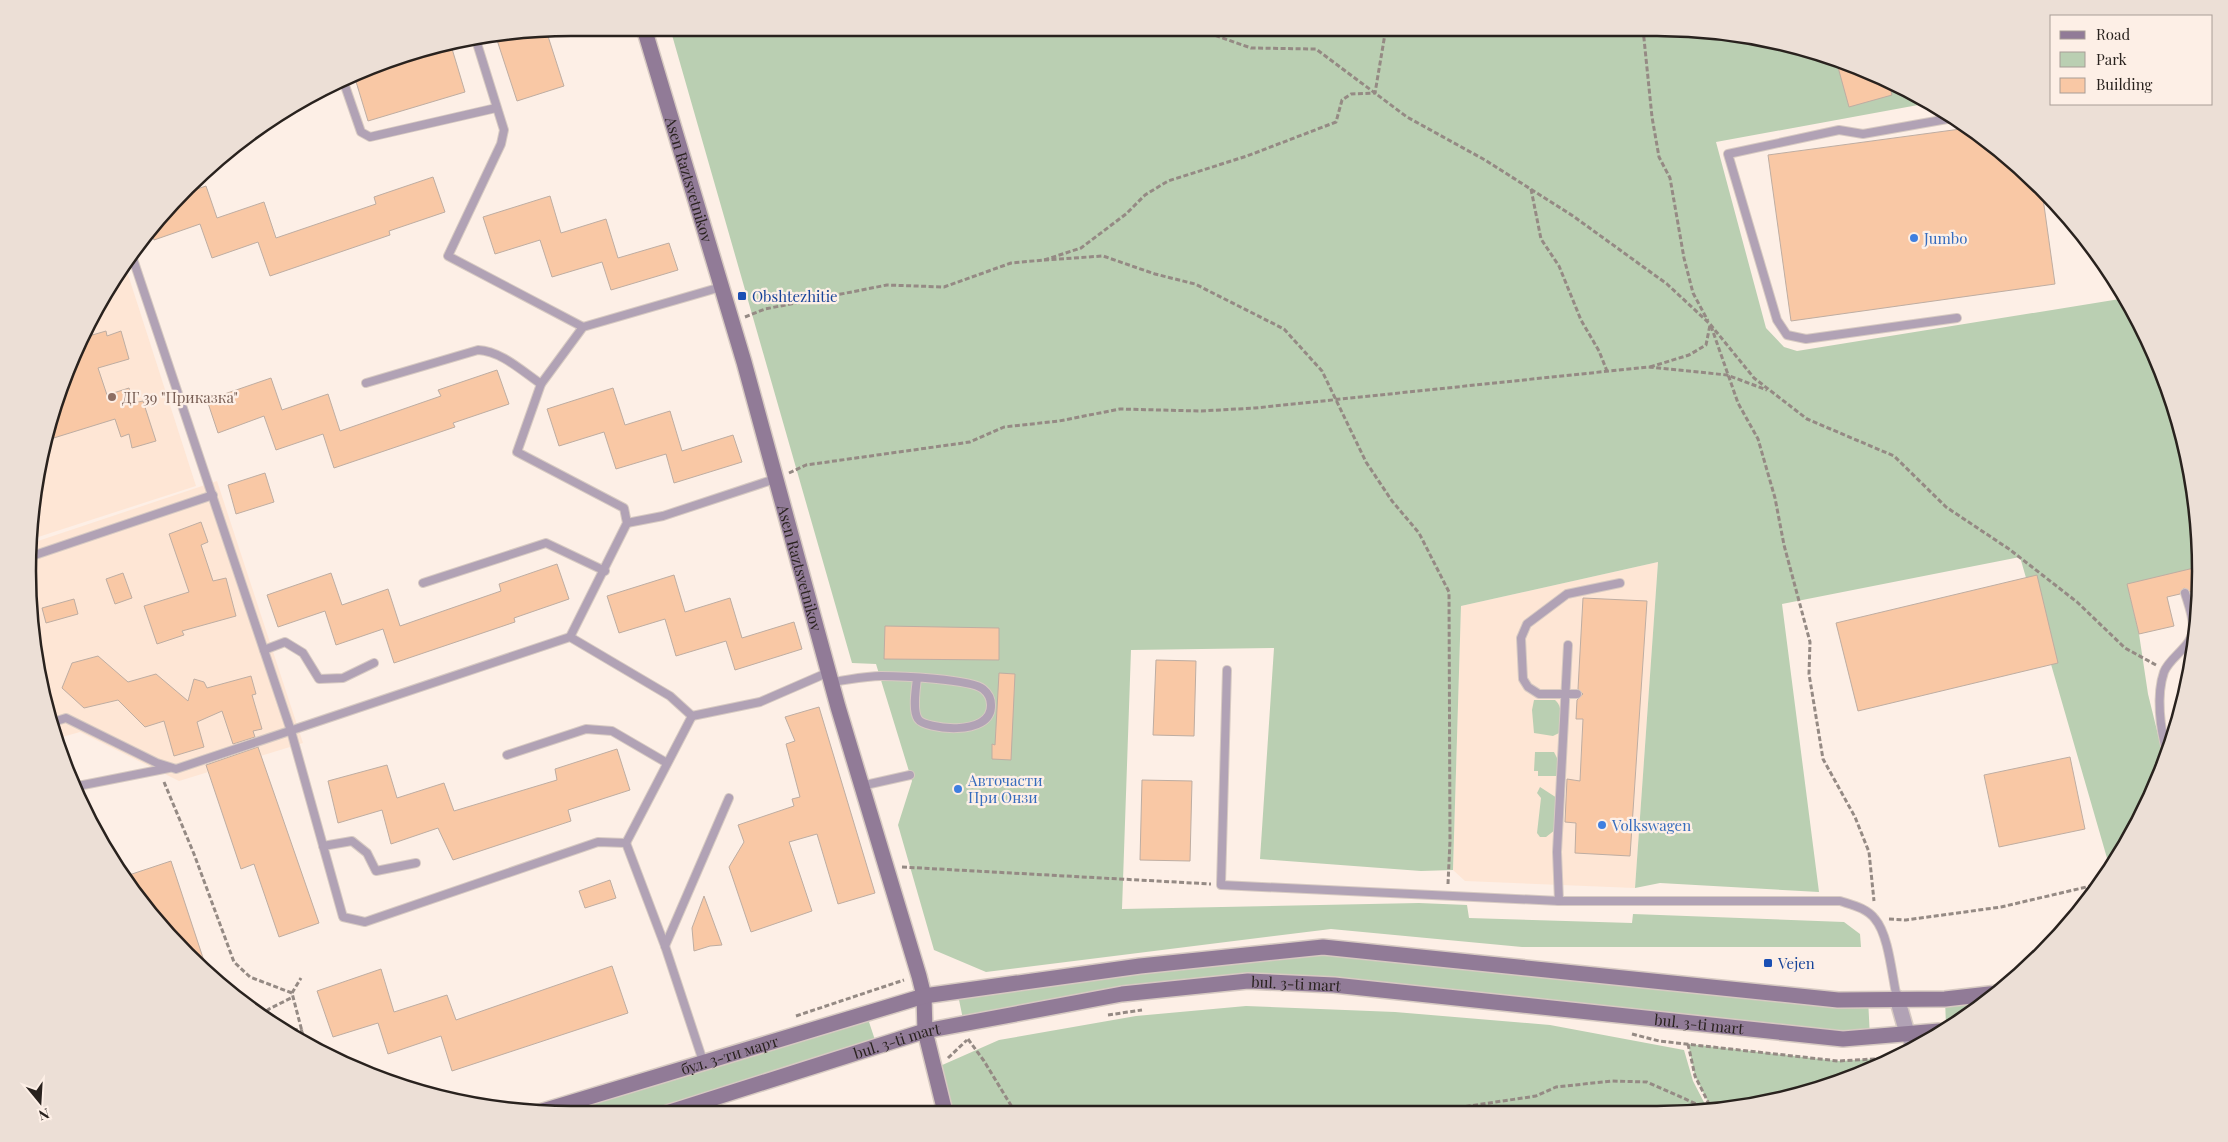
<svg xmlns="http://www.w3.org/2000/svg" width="2228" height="1142" font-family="'Playfair Display',serif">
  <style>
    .built { fill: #fee6d5 }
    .green { fill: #bacfb2 }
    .building { fill: #f9c8a5; stroke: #beada2 }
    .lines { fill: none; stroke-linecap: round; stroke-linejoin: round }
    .lane-casing { stroke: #d7cac2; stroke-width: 10 }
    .street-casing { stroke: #d7cac2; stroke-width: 18 }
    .secondary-casing { stroke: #d7cac2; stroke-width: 18 }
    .path { stroke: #958a84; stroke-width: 3; stroke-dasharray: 5 2.5; stroke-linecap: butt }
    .lane { stroke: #b1a2b5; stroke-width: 8 }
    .street { stroke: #b1a2b5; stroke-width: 15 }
    .secondary { stroke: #917b97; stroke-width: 15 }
    .shop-dot { fill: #3f7fe0; stroke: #fdefe6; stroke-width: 2 }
    .transit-dot { fill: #1a4fb4; stroke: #fdefe6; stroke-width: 2 }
    .education-dot { fill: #8d6e63; stroke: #fdefe6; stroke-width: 2 }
    .labels { text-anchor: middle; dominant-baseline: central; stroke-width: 4.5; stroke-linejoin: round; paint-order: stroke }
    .street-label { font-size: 15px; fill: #29221e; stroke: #fdefe6 }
    .shop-label { font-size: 15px; fill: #366cbe; stroke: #fdefe6; text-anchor: start }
    .transit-label { font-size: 15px; fill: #164399; stroke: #fdefe6; text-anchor: start }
    .education-label { font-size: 15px; fill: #785e54; stroke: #fdefe6; text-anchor: start }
    .rim { fill: none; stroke: #29221e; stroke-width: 2.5 }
  </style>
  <rect width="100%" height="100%" fill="#fdefe6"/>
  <g class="built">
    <path d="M124,262L196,486L29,540L46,431L69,363Z"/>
    <path d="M217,481L303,743L179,781L80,732L55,739L46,711L29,607V544Z"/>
    <path d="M1658,562L1635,888L1465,881L1453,870L1461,606Z"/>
  </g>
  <g class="green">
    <path d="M670,28L1692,29L1798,46L1898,84L1929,103L1716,142L1766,328L1784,347L1797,351L2126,298L2172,397L2196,500L2198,558L2195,559L2198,577L2129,592L2139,634L2148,694L2164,759L2144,812L2109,865L2020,557L1782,604L1819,892L1660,883L1635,888L1658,562L1461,606L1453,870L1421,871L1260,859L1274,648L1131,650L1122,909L1419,903L1467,905L1469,918L1632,923L1633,914L1844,922L1860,934L1861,947H1522L1331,929L986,972L934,950L898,825L912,781L876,664L852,663Z"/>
    <path d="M1534,700H1555C1564,707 1560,723 1559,733L1553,736L1534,733L1532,710Z"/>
    <path d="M1535,752H1554L1558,760L1557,776H1538V771H1534Z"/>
    <path d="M1540,787L1557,798L1555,830L1546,837H1540L1537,833L1541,798L1537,793Z"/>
    <path d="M1323,947L1868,999L1870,1037L1248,981L964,1024L957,990Z"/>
    <path d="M1998,993L1988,1002L1946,1026L1945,999Z"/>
    <path d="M1246,1006L1395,1012L1550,1025L1684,1050L1693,1081L1708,1110L952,1112L940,1066L999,1040L1136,1016Z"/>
    <path d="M866,1013L877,1046L668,1113H539Z"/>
    <path d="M1688,1044L1838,1061L1891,1058L1865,1073L1728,1110H1712L1695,1076Z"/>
  </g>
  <g class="building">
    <path d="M546,30L564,86L517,101L496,37L507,34Z"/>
    <path d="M450,42L465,92L368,121L354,75L396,56Z"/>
    <path d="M1836,60L1888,80L1892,95L1849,107Z"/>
    <path d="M1968,128L1988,140L2042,191L2055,284L1791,321L1768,155Z"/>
    <path d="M433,177L445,212L389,231L390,235L270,276L258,242L212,258L200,224L154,240L150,229L163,212L182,194L206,186L217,218L264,202L276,238L376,204L374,197Z"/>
    <path d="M550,196L561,233L606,219L618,258L669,243L678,270L611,290L602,262L552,277L540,240L495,254L483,217Z"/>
    <path d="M106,331L107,336L121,331L129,359L98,368L107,395L129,388L134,403L143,401L156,441L132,448L129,434L121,437L115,419L44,441L69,363L82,338Z"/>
    <path d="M497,370L509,404L453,423L455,427L334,468L323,434L276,450L264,416L218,433L207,400L271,378L282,410L328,394L340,431L441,396L438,390Z"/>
    <path d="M613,388L625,425L670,411L682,451L733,435L742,462L674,483L666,454L616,469L604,432L559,446L547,409Z"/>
    <path d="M265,473L274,502L236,514L228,485Z"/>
    <path d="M201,522L208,542L201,545L213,581L226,578L236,616L182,631L184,635L157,644L144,606L189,592L169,534Z"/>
    <path d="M557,564L569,599L514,618L515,622L394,663L383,629L336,645L325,611L278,627L267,595L331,573L342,605L388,589L400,626L501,591L499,584Z"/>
    <path d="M2198,567L2199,590L2190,592L2184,588L2180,594L2167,597L2174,626L2139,634L2127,584Z"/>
    <path d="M123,573L132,598L115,604L106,579Z"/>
    <path d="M674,575L685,612L730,598L742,638L794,622L802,649L735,670L726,641L676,656L665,619L619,633L607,596Z"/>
    <path d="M2037,575L2058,663L1858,711L1836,623Z"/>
    <path d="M1583,598L1647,601L1630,856L1575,853L1576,823L1565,822L1567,779L1580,781L1583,719H1576L1577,700L1583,694L1578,689Z"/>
    <path d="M74,599L78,614L46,623L42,608Z"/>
    <path d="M885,626L999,628V660L884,659Z"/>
    <path d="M98,656L128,682L156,674L188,701L194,679L204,682L207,688L251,676L256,694L252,695L262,729L253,731L255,737L233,744L222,711L197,722L204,747L174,756L164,721L145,727L118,700L84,708L62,688L72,663Z"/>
    <path d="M1156,660L1196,661L1194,736L1153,735Z"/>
    <path d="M999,673L1015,674L1011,760L992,759V744L995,745Z"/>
    <path d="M819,707L875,893L838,904L817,834L789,842L812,911L751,932L729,867L744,842L738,825L794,806L792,799L800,797L786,744L795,741L785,717Z"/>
    <path d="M258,747L319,923L279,937L254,864L241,869L206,765Z"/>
    <path d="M617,749L630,790L568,810L571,821L453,860L438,828L391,844L382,810L338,823L328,781L387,765L397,798L444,783L454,811L557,780L555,769Z"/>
    <path d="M2070,757L2085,829L1999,847L1984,775Z"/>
    <path d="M1142,780L1192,781L1190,861L1140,860Z"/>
    <path d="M171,861L208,973L163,930L123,877Z"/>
    <path d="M610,880L616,898L585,908L579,891Z"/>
    <path d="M704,896L722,945L710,946L694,951L692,928Z"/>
    <path d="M612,966L628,1013L452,1071L441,1036L388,1054L378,1023L333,1037L317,991L381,969L394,1012L447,995L456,1020Z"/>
  </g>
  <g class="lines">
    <g class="lane-casing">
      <g id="lane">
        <path d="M475,37L504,130L501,144L448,256L583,327"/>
        <path d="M343,80L361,132L370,137L496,108"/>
        <path d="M1953,118L1863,134L1839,130L1728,154L1777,320L1787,335L1806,339L1957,318"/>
        <path d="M131,253L291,731L343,917L365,922L598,842L626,843L665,946L703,1061"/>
        <path d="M366,383L478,350C501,351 522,371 541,384"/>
        <path d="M627,523L663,516L775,479"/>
        <path d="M29,557L213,495"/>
        <path d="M423,583L546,543L605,571"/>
        <path d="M570,637L627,523L624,508L517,452L541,384L583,327L721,287"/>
        <path d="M264,650L285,642L303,653L319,679L343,678L374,663"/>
        <path d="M1227,670L1221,885L1559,901H1840C1852,905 1867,908 1875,919C1889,935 1892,977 1897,998"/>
        <path d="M832,682C848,680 865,676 881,676C899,676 971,679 983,689C988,693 991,699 991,705C992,738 924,729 918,719C912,710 916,689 917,678"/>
        <path d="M1577,694H1539L1528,687L1523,679L1521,638L1527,624L1567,594L1620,583"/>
        <path d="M692,716L760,702L829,672"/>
        <path d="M50,723L66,718L157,763L176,769L570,637L670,696L692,716"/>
        <path d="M2167,753C2160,729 2156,695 2164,672C2170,656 2194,646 2193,627C2193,616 2188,603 2185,593"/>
        <path d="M507,755L586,729L612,731L667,763"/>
        <path d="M861,786L910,775"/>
        <path d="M73,787L169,768"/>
        <path d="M626,843L692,716"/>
        <path d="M323,846L352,841L367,853L376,871L416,863"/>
        <path d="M1559,901L1557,852L1568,645"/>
        <path d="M665,946L729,798"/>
      </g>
    </g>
    <g class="street-casing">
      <path id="street" d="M1897,998L1907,1033L1914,1045"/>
    </g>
    <g class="secondary-casing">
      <g id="secondary">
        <path id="s1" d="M644,28L744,362L838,707L919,976L924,996L925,1031L945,1112"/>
        <path id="s2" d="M536,1113L924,996L1140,966L1323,947L1838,1000L1945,999L1998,993"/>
        <path id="s3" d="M667,1113L925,1031L1122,994L1248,981L1334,985L1843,1039L1939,1031"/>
      </g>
    </g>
    <g class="path">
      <path d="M1194,28L1251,48L1316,49L1407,117L1485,160L1573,216L1667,284L1710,324L1754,378L1807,419L1894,456L1946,507L2009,549L2077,602L2125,648L2156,665"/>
      <path d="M1643,29L1652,117L1659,157L1670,178L1684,258L1693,293L1708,321"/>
      <path d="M1531,189L1541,239L1559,266L1581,320L1599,351L1607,371"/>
      <path d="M1044,260L1103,256L1155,274L1195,284L1284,329L1322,371L1366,462L1392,501L1419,533L1449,592L1450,841L1448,884"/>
      <path d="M745,317L765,309L887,285L944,287L1011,263L1044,260L1081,248L1126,214L1145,195L1168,181L1247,156L1336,122L1342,100L1351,94L1375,93L1386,28"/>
      <path d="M1711,326L1738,403L1758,439L1775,498L1784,545L1810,642L1809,674L1823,759L1855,817L1869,852L1874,901"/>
      <path d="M1650,367L1689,355L1706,345L1710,325"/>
      <path d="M789,473L806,465L970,442L1004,427L1059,421L1120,409L1201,411L1255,408L1648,367L1727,375L1767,390"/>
      <path d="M164,782L194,854L234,962L250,977L292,993L305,1043"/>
      <path d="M902,867L1211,884"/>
      <path d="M1889,919L1906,920L2001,907L2095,885"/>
      <path d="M292,993L301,978"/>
      <path d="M1108,1015L1142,1010"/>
      <path d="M796,1016L904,980"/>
      <path d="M263,1017V1014L269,1009L293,997"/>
      <path d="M278,1026L303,1031"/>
      <path d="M1632,1034L1659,1041L1838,1061L1892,1058"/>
      <path d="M968,1039L984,1061L1015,1112"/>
      <path d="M1688,1044L1695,1076L1712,1110"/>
      <path d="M948,1058L967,1040"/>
      <path d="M1870,1070L1878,1059"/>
      <path d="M510,1109L522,1105"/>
      <path d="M1436,1111L1536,1096L1556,1087L1612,1081L1647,1082L1710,1110"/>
    </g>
    <use href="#lane" class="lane"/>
    <use href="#street" class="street"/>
    <use href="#secondary" class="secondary"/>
  </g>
  <g class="shop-dot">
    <circle cx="1914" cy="238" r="5"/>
    <circle cx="958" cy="789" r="5"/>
    <circle cx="1602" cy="825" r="5"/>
  </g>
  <g class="transit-dot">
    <rect x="737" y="291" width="10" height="10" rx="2.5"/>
    <rect x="1763" y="958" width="10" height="10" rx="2.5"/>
  </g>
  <circle class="education-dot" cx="112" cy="397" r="5"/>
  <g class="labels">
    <g class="street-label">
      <text stroke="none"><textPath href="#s1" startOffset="158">Asen Raztsvetnikov</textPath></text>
      <text stroke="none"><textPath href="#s1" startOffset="562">Asen Raztsvetnikov</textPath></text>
      <text stroke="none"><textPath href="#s3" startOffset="646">bul. 3-ti mart</textPath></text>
      <text stroke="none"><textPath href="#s3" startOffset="1051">bul. 3-ti mart</textPath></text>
      <text stroke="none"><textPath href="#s3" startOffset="241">bul. 3-ti mart</textPath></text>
      <text stroke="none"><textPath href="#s2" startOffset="202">бул. 3-ти март</textPath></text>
    </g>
    <g class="shop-label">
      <text x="1924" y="238">Jumbo</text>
      <text x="968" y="780">Авточасти<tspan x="968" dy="17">При Онзи</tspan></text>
      <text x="1612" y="825">Volkswagen</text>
    </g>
    <g class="transit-label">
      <text x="752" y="296">Obshtezhitie</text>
      <text x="1778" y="963">Vejen</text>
    </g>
    <g class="education-label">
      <text x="122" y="397">ДГ 39 "Приказка"</text>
    </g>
  </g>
  <path d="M0 0H2228V1142H0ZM571 36H1657A535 535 0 0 1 2192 571V571A535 535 0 0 1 1657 1106H571A535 535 0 0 1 36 571V571A535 535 0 0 1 571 36Z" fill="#ecdfd6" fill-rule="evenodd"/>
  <path class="rim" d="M571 36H1657A535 535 0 0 1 2192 571V571A535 535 0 0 1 1657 1106H571A535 535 0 0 1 36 571V571A535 535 0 0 1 571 36Z"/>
  <rect x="2050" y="15" width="162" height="90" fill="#fdefe6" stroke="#a89d96"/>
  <rect x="2060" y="31" width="25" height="8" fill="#917b97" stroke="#a89d96"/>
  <text x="2096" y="40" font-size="15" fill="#29221e">Road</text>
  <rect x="2060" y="52" width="25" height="15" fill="#bacfb2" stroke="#a89d96"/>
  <text x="2096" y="65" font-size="15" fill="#29221e">Park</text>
  <rect x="2060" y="78" width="25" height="15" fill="#f9c8a5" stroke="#a89d96"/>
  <text x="2096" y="90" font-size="15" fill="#29221e">Building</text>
  <g transform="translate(40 1102) rotate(162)" stroke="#fdefe6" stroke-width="4" paint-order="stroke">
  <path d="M0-4L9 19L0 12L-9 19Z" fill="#29221e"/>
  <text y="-8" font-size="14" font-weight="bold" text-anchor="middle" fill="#29221e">N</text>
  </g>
</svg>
